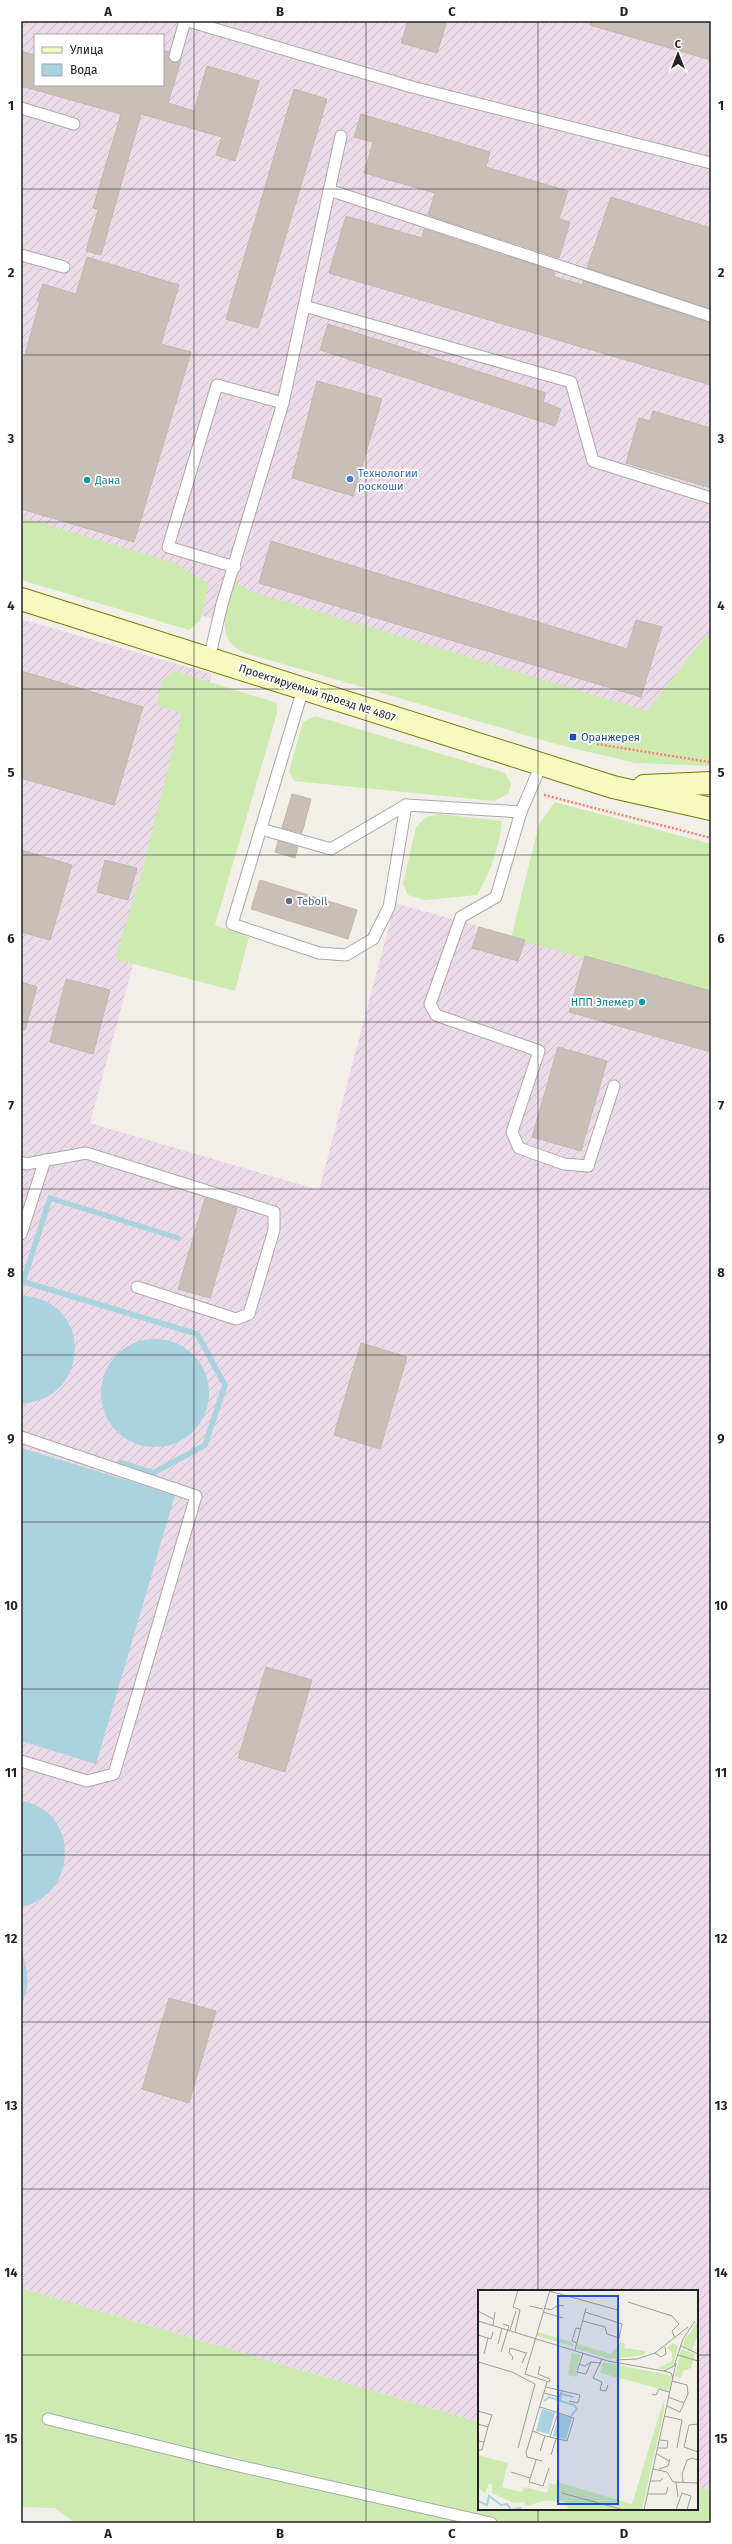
<svg xmlns="http://www.w3.org/2000/svg" width="732" height="2544" font-family="'Fira Sans',sans-serif">
  <style>
    .industrial { fill: url(#industrial-furrows); fill-rule: evenodd }
    .grass { fill: #cdebb0 }
    .water { fill: #aad3df }
    .lines { fill: none; stroke-linecap: round; stroke-linejoin: round }
    .stream { stroke: #aad3df; stroke-width: 5.5 }
    .building { fill: #c7bfb8; stroke: #c4b6ab }
    .lane-casing { stroke: #a9a9a9; stroke-width: 13 }
    .secondary-casing { stroke: #707d05; stroke-width: 24 }
    .path { stroke: #fa8072; stroke-width: 2.5; stroke-dasharray: 2 2; stroke-linecap: butt }
    .lane { stroke: #fff; stroke-width: 11 }
    .secondary { stroke: #f7fabf; stroke-width: 22 }
    .grid { fill: none; stroke: #222; stroke-width: 1; stroke-opacity: 0.55 }
    .shop-dot { fill: #3f7fe0; stroke: #fff; stroke-width: 1.5 }
    .culture-dot { fill: #0f9aa8; stroke: #fff; stroke-width: 1.5 }
    .transit-dot { fill: #1a4fb4; stroke: #fff; stroke-width: 1.5 }
    .service-dot { fill: #5c6f8a; stroke: #fff; stroke-width: 1.5 }
    .labels { text-anchor: middle; dominant-baseline: central; stroke-width: 3.5; stroke-linejoin: round; paint-order: stroke }
    .shop-label { font-size: 11px; fill: #366cbe; stroke: #fff; text-anchor: start }
    .culture-label { font-size: 11px; fill: #0d838f; stroke: #fff; text-anchor: start }
    .street-label { font-size: 11px; fill: #222; stroke: #fff }
    .transit-label { font-size: 11px; fill: #164399; stroke: #fff; text-anchor: start }
    .service-label { font-size: 11px; fill: #4e5e75; stroke: #fff; text-anchor: start }
    .inset-river { fill: none; stroke: #aad3df; stroke-width: 2 }
    .inset-road { fill: none; stroke: #9f9d99; stroke-width: 1 }
    .view { fill: #1d4ed8; fill-opacity: 0.15; stroke: #1d4ed8; stroke-width: 2 }
    .inset-edge { fill: none; stroke: #222; stroke-width: 2 }
    .neatline { fill: none; stroke: #222; stroke-width: 1.5 }
    .grid-label { font-size: 13px; text-anchor: middle; font-weight: bold; fill: #222 }
  </style>
  <defs>
    <pattern id="industrial-furrows" width="10" height="10" patternUnits="userSpaceOnUse"><rect width="10" height="10" fill="#ebdbe8"/><path d="M-1 1l2-2M0 10L10 0M9 11l2-2" fill="none" stroke="#c9bcc7"/></pattern>
  </defs>
  <rect width="100%" height="100%" fill="#f2efe9"/>
  <g class="industrial">
    <path d="M21,21H711V727L526,708L21,564ZM35,35H163V85H35Z"/>
    <path d="M21,619L212,674L90,1123L319,1190L395,903L711,991V2491L697,2486V2291H479V2422L21,2288Z"/>
  </g>
  <g class="grass">
    <path d="M21,517L175,563L209,584L200,621L189,630L21,580Z"/>
    <path d="M235,582L250,591L647,711L711,629V766L635,763L556,744L242,652C238,649 231,644 228,640C220,621 228,599 235,582Z"/>
    <path d="M174,671L277,703V713L215,925L249,937L235,991L115,959L142,871L182,713L156,705L163,680Z"/>
    <path d="M315,716L505,773L511,784L508,794L494,801L294,781L289,771L303,722Z"/>
    <path d="M555,802L711,844V992L511,938L539,824Z"/>
    <path d="M440,814L502,821C500,845 490,874 477,895L425,900L408,895L403,884L416,827L426,817Z"/>
    <path d="M21,2288L479,2422V2509H697V2486L711,2491V2523H75L55,2508L21,2507Z"/>
  </g>
  <g class="water">
    <path d="M21,1295C33,1297 45,1299 55,1307C87,1332 79,1386 40,1400C35,1402 28,1403 22,1404Z"/>
    <circle cx="155" cy="1393" r="54"/>
    <path d="M21,1448L175,1495L96,1764L21,1741Z"/>
    <path d="M21,1801C80,1810 79,1895 21,1907Z"/>
    <path d="M21,1950C28,1969 31,1986 21,2005Z"/>
  </g>
  <g class="lines">
    <g class="stream">
      <path d="M21,1281L197,1334L225,1385L205,1445L153,1473L120,1462"/>
      <path d="M23,1282L50,1198L178,1238"/>
    </g>
  </g>
  <g class="building">
    <path d="M408,21H447L437,53L401,43Z"/>
    <path d="M590,21H711V60L590,25Z"/>
    <path d="M163,50L169,52L168,58L173,63L181,60L168,103L194,111L207,66L259,81L235,161L216,155L222,137L141,114L101,255L86,251L98,210L93,208L121,114L21,86V51L35,55V85H163Z"/>
    <path d="M294,89L327,99L258,328L226,319Z"/>
    <path d="M361,114L490,152L486,167L568,191L559,219L570,222L559,258L428,215L435,193L364,173L373,142L354,137Z"/>
    <path d="M611,197L711,228V309L587,268Z"/>
    <path d="M346,216L422,238L424,229L555,272L553,276L582,285L583,281L711,323V385L329,273Z"/>
    <path d="M87,257L179,285L161,344L191,352L134,542L21,509V369L40,301H37L43,284L76,294Z"/>
    <path d="M328,324L546,393L543,402L561,409L555,426L320,350Z"/>
    <path d="M317,381L382,399L353,496L292,478Z"/>
    <path d="M653,411L711,428V488L626,463L639,418L650,421Z"/>
    <path d="M271,541L627,649L636,620L662,627L641,697L259,583Z"/>
    <path d="M21,671L143,707L114,805L21,778Z"/>
    <path d="M292,794L311,799L302,833L282,828Z"/>
    <path d="M278,841L298,847L295,858L275,852Z"/>
    <path d="M21,850L72,865L50,940L21,932Z"/>
    <path d="M105,860L137,868L128,900L97,892Z"/>
    <path d="M260,880L357,910L348,939L251,909Z"/>
    <path d="M479,927L525,940L518,961L472,948Z"/>
    <path d="M585,956L711,991V1052L569,1012Z"/>
    <path d="M66,979L110,990L93,1054L50,1042Z"/>
    <path d="M21,982L37,987L25,1030L21,1029Z"/>
    <path d="M558,1047L607,1061L581,1151L532,1137Z"/>
    <path d="M205,1198L237,1208L210,1298L178,1289Z"/>
    <path d="M361,1343L407,1357L380,1449L334,1435Z"/>
    <path d="M266,1667L312,1680L285,1772L238,1758Z"/>
    <path d="M169,1998L216,2011L189,2103L142,2089Z"/>
  </g>
  <g class="lines">
    <g class="lane-casing">
      <g id="lane">
        <path d="M188,21L412,87L711,163"/>
        <path d="M175,56L185,21"/>
        <path d="M21,108L74,124"/>
        <path d="M329,190L711,316"/>
        <path d="M21,255L64,267"/>
        <path d="M304,306L571,382L593,461L711,498"/>
        <path d="M235,567L168,547L217,385L283,403"/>
        <path d="M209,659L222,604L283,403L341,136"/>
        <path d="M303,689L232,924L319,953L346,955L373,939L389,907L406,805L521,812"/>
        <path d="M541,765L521,812L496,897L461,917L430,1004L436,1015L539,1051L512,1132L519,1148L564,1164L588,1166L614,1086"/>
        <path d="M261,829L331,849L406,805"/>
        <path d="M21,1162L26,1164L86,1153L274,1212V1230L249,1314L236,1319L137,1287"/>
        <path d="M21,1234L45,1160"/>
        <path d="M21,1437L196,1496L114,1774L87,1781L21,1761"/>
        <path d="M48,2419L226,2463L491,2523"/>
      </g>
    </g>
    <g class="secondary-casing">
      <g id="secondary">
        <path d="M21,599L613,787L711,809"/>
        <path d="M644,786L711,783"/>
      </g>
    </g>
    <g class="path">
      <path d="M597,744L709,762"/>
      <path d="M544,795L711,838"/>
    </g>
    <use href="#lane" class="lane"/>
    <use href="#secondary" class="secondary"/>
  </g>
  <path class="grid" d="M194,21V2523M366,21V2523M538,21V2291M21,189H711M21,355H711M21,522H711M21,689H711M21,855H711M21,1022H711M21,1189H711M21,1355H711M21,1522H711M21,1689H711M21,1855H711M21,2022H711M21,2189H711M21,2355H479M697,2355H711M538,2509V2523"/>
  <circle class="shop-dot" cx="350" cy="479" r="4"/>
  <g class="culture-dot">
    <circle cx="87" cy="480" r="4"/>
    <circle cx="642" cy="1002" r="4"/>
  </g>
  <rect class="transit-dot" x="569" y="733" width="8" height="8" rx="2"/>
  <circle class="service-dot" cx="289" cy="901" r="4"/>
  <g class="labels">
    <g class="shop-label">
      <text x="358" y="473">Технологии<tspan x="358" dy="13">роскоши</tspan></text>
    </g>
    <g class="culture-label">
      <text x="95" y="480">Дана</text>
      <text x="634" y="1002" text-anchor="end">НПП Элемер</text>
    </g>
    <g class="street-label">
      <text transform="translate(317 693) rotate(18)">Проектируемый проезд № 4807</text>
    </g>
    <g class="transit-label">
      <text x="581" y="737">Оранжерея</text>
    </g>
    <g class="service-label">
      <text x="297" y="901">Teboil</text>
    </g>
  </g>
  <g transform="translate(478 2290)">
    <rect width="220" height="220" fill="#f2efe9"/>
    <path d="M218,34H220V44L214,61L205,56V52ZM60,42L94,52L96,57L59,46ZM143,52L147,54L146,58L168,61L166,65L132,69L99,59V54L133,64ZM195,53L200,57L195,75L187,80L180,78L194,71V62L189,58ZM203,59L217,64L213,78L205,81L203,88L197,86ZM94,62L103,65L98,82L100,83L99,87L90,85ZM125,72L191,85L194,87L191,101L122,83ZM186,109V121L164,220H90L89,214L85,211H65L49,216L46,215L47,212L36,213L14,203V195L11,193L7,204L0,197V165L30,173L24,197L44,202L46,197L69,203L71,193L77,195L79,192L154,214Z" fill="#cdebb0"/>
    <path d="M64,119L77,123L71,144L58,141ZM81,124L94,128L88,150L75,146Z" fill="#aad3df"/>
    <path class="inset-river" d="M82,110L84,104L95,107M66,111L71,107L96,115L99,119L93,126M0,211L9,215L11,206L23,215L29,214L33,220L42,218L43,220"/>
    <path class="inset-road" d="M71,1L140,20M150,12L194,26L201,34L194,41L197,48M52,16L65,19M66,18L73,20L80,15L86,16M0,21L15,29M65,22L85,28M0,31L130,71L186,81L196,76L205,49L217,31M105,31L127,37L129,44L141,48L144,34L107,22M15,35L17,22M32,40L38,21M37,42L42,20L35,17L40,0M0,45L13,49L15,42M99,53L94,51L98,38L103,39M20,54L24,38M203,56L220,64M97,60L108,18M23,62L31,36L25,34M105,63L99,82L108,84L113,72L123,73M177,63L183,67L188,64L187,57M6,64L10,48M200,65L220,71M124,69L115,88L124,92L122,100L128,101L130,95M34,70L35,67L31,63L32,58L48,63M138,70L159,69L177,63L210,37M0,72L34,82L57,94L40,158M44,73L49,62M101,74L107,76L113,72M62,76L60,84L72,89L71,92L47,84L72,0M186,81L193,83L195,88M68,97L102,105L100,113L91,111M66,103L81,107L84,101M174,104L178,105L181,99L191,102M190,107L206,113M189,116L202,122L210,104L209,95L194,91M62,117L96,128L89,151L67,146M0,121L14,125L10,137M186,126L204,130L199,158M0,134L10,137L6,152M220,134L211,135L206,157L220,162M55,141L67,146L62,161M72,147L80,123M0,151L6,152L4,160H0M180,158H189L190,151L182,150M179,164L191,171M73,165L78,149M58,170L51,192L65,196L71,178M64,171L49,167L48,163L69,92M175,179L189,182L195,192L220,193M181,179L190,176L192,169M33,182L52,188M173,191H182L185,188M198,192L200,207M205,192L204,184L209,170L214,168L220,170M84,203L146,220M170,204H188L190,197M166,220L198,73M198,220L204,203L213,206L209,220"/>
    <path class="view" d="M80,6H140V214H80Z"/>
    <rect width="220" height="220" class="inset-edge"/>
  </g>
  <rect width="732" height="2544" fill="none" stroke="#ffffff" stroke-width="44"/>
  <rect x="34" y="34" width="130" height="52" fill="#ffffff" stroke="#a7a7a7"/>
  <rect x="42" y="47" width="20" height="6" fill="#f7fabf" stroke="#a7a7a7"/>
  <text x="70" y="54" font-size="12" fill="#222222">Улица</text>
  <rect x="42" y="64" width="20" height="12" fill="#aad3df" stroke="#a7a7a7"/>
  <text x="70" y="74" font-size="12" fill="#222222">Вода</text>
  <g transform="translate(678 54)" stroke="#ffffff" stroke-width="3" paint-order="stroke">
  <path d="M0-3L7 15L0 10L-7 15Z" fill="#222222"/>
  <text y="-6" font-size="11" font-weight="bold" text-anchor="middle" fill="#222222">С</text>
  </g>
  <rect x="22" y="22" width="688" height="2500" class="neatline"/>
  <g class="grid-label">
    <text x="108" y="16">A</text>
    <text x="280" y="16">B</text>
    <text x="452" y="16">C</text>
    <text x="624" y="16">D</text>
    <text x="11" y="110">1</text>
    <text x="721" y="110">1</text>
    <text x="11" y="277">2</text>
    <text x="721" y="277">2</text>
    <text x="11" y="443">3</text>
    <text x="721" y="443">3</text>
    <text x="11" y="610">4</text>
    <text x="721" y="610">4</text>
    <text x="11" y="777">5</text>
    <text x="721" y="777">5</text>
    <text x="11" y="943">6</text>
    <text x="721" y="943">6</text>
    <text x="11" y="1110">7</text>
    <text x="721" y="1110">7</text>
    <text x="11" y="1277">8</text>
    <text x="721" y="1277">8</text>
    <text x="11" y="1443">9</text>
    <text x="721" y="1443">9</text>
    <text x="11" y="1610">10</text>
    <text x="721" y="1610">10</text>
    <text x="11" y="1777">11</text>
    <text x="721" y="1777">11</text>
    <text x="11" y="1943">12</text>
    <text x="721" y="1943">12</text>
    <text x="11" y="2110">13</text>
    <text x="721" y="2110">13</text>
    <text x="11" y="2277">14</text>
    <text x="721" y="2277">14</text>
    <text x="11" y="2443">15</text>
    <text x="721" y="2443">15</text>
    <text x="108" y="2538">A</text>
    <text x="280" y="2538">B</text>
    <text x="452" y="2538">C</text>
    <text x="624" y="2538">D</text>
  </g>
</svg>
